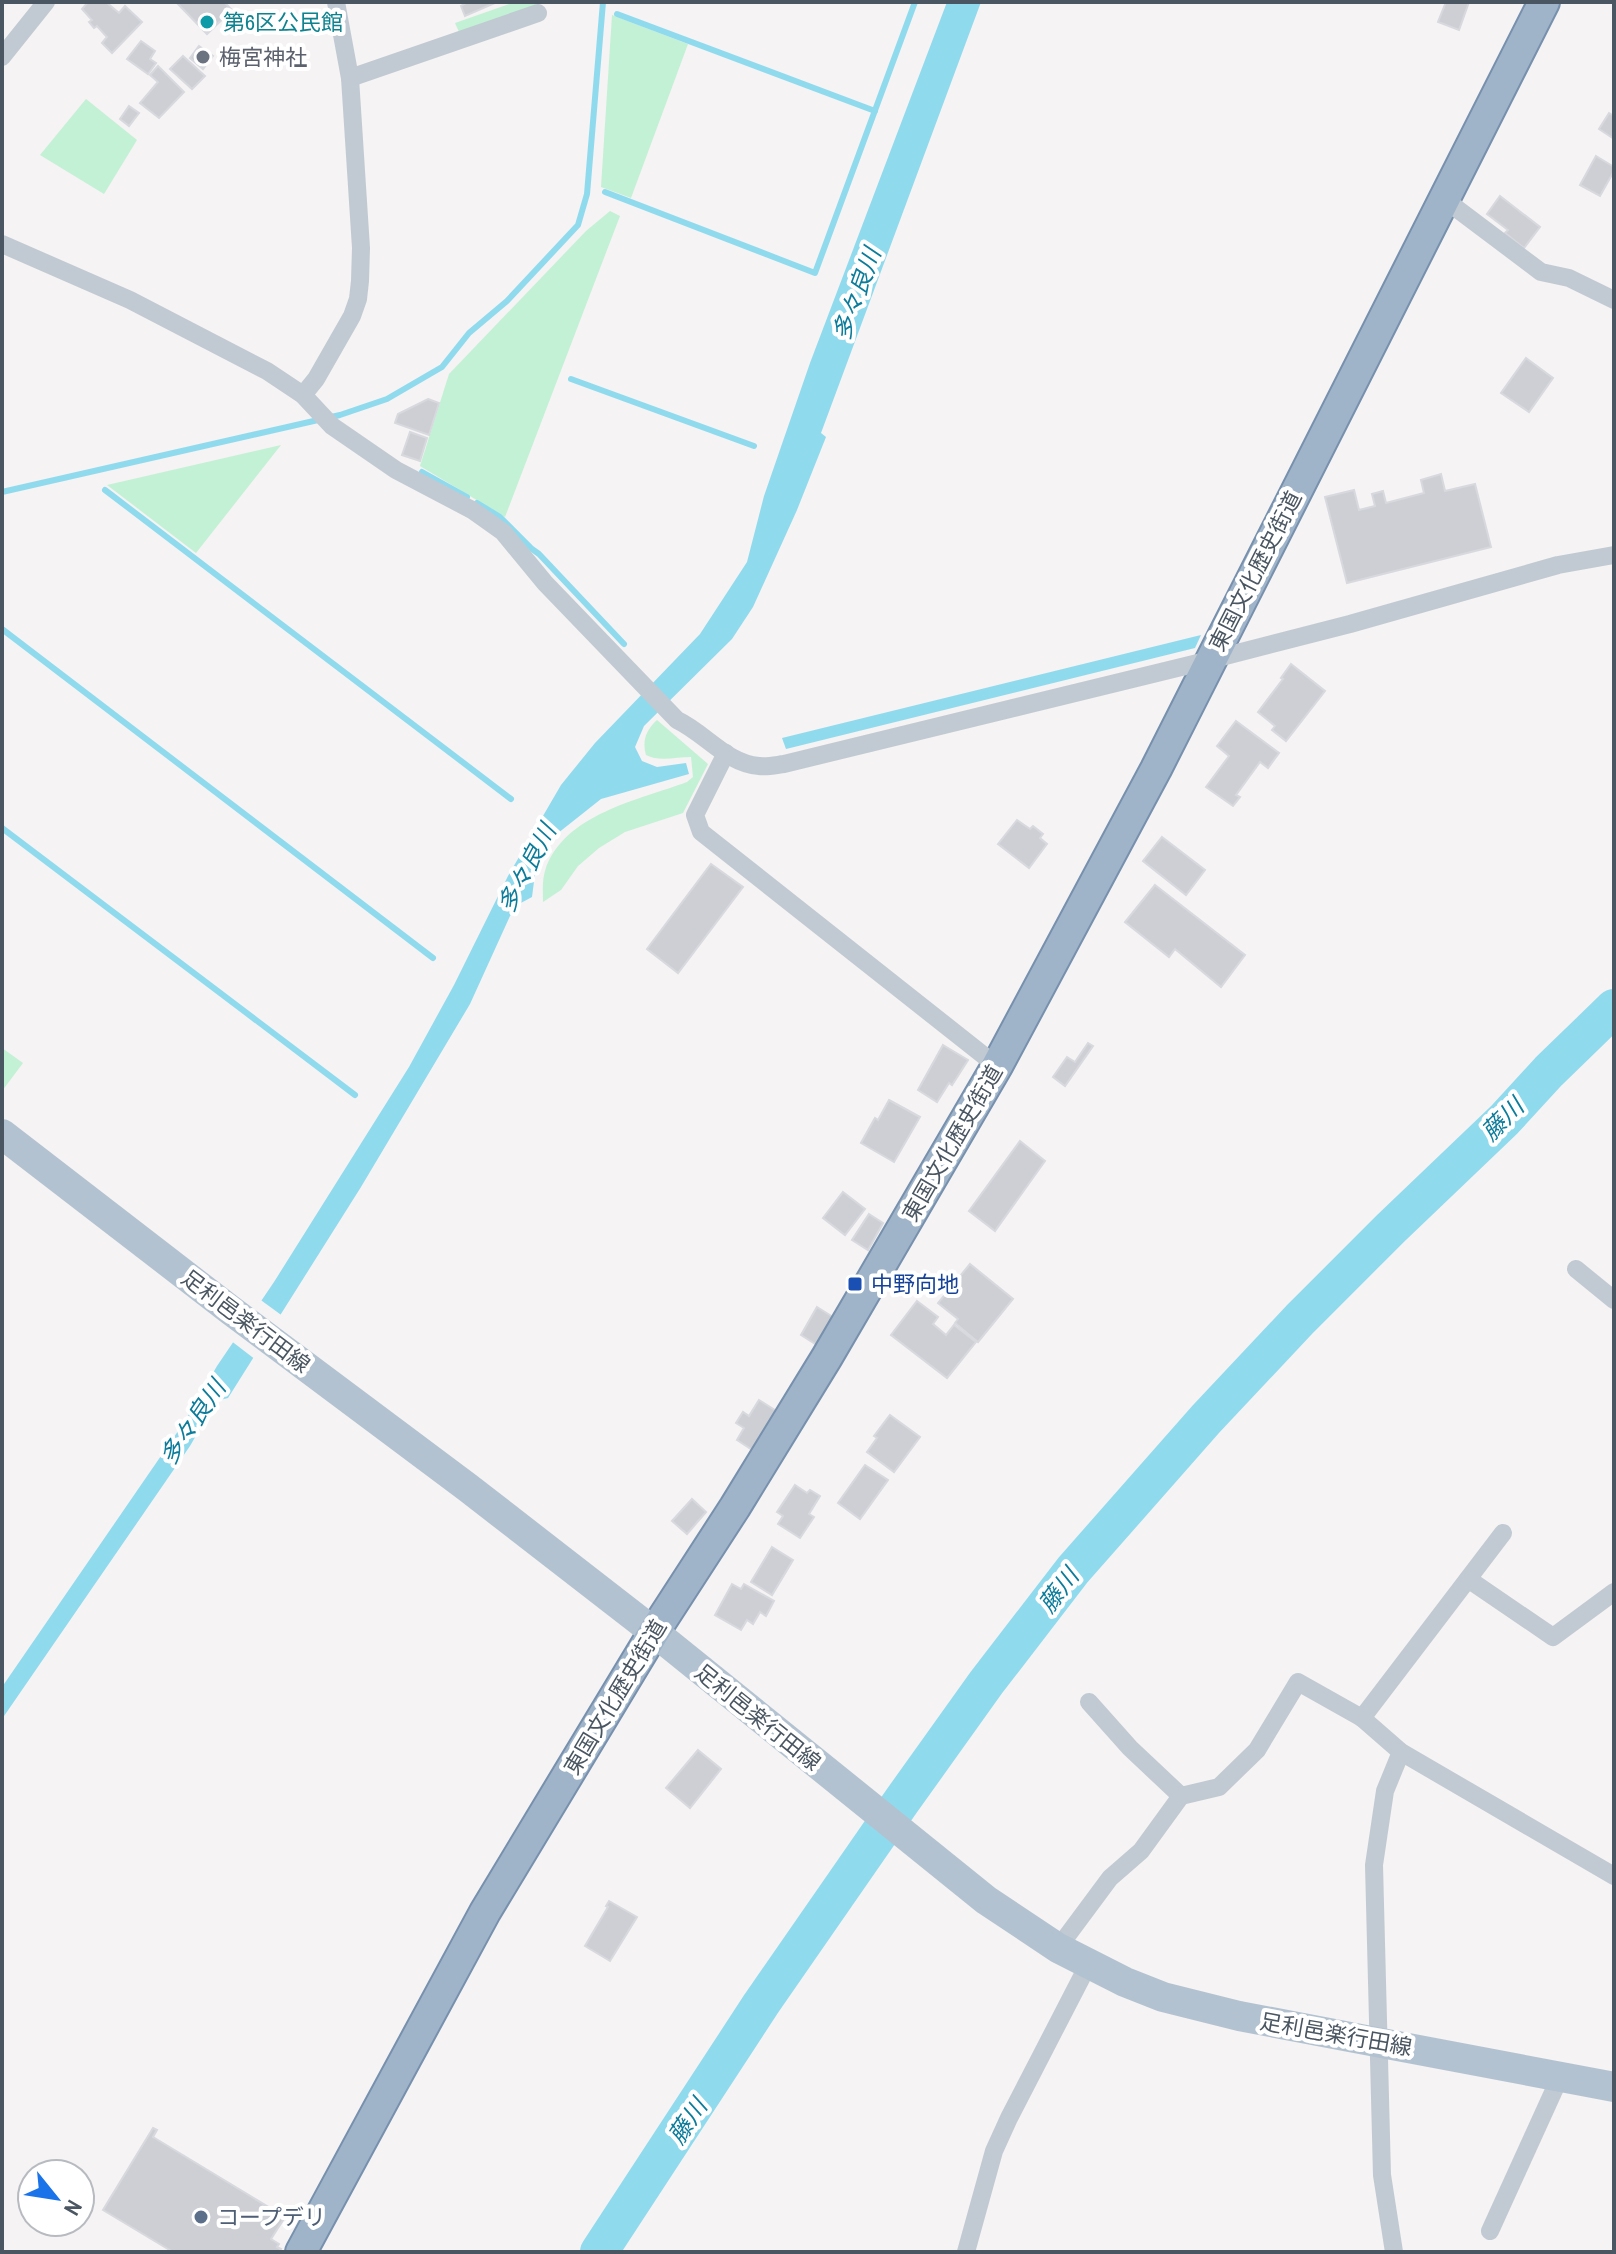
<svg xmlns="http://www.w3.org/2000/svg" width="1616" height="2254" font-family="'Archivo Narrow','Noto Sans JP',sans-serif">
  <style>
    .green { fill: #c3f1d5 }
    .water { fill: #90daee }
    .pier { fill: #f5f3f3 }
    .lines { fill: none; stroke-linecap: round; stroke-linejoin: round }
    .stream { stroke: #90daee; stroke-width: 6 }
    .river { stroke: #90daee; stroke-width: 38 }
    .building { fill: #cdcfd5; stroke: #d7d9de; stroke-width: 2 }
    .trunk-casing { stroke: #7690ad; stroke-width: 34 }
    .minor { stroke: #c1cad2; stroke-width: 18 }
    .primary { stroke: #b3c2d1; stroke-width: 30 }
    .trunk { stroke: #9fb4c9; stroke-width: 30 }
    .culture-dot { fill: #0f9aa8; stroke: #fff; stroke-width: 3 }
    .worship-dot { fill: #6b7280; stroke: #fff; stroke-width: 3 }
    .transit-dot { fill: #1a4fb4; stroke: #fff; stroke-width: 3 }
    .service-dot { fill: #5c6f8a; stroke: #fff; stroke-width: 3 }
    .labels { text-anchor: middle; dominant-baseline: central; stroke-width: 8; stroke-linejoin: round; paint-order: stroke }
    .culture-label { font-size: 22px; fill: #0d838f; stroke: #fff; text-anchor: start }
    .worship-label { font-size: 22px; fill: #5b616d; stroke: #fff; text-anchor: start }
    .street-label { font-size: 22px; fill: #4a5661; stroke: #fff }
    .transit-label { font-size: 22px; fill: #164399; stroke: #fff; text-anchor: start }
    .service-label { font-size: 22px; fill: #4e5e75; stroke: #fff; text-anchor: start }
    .water-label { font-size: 24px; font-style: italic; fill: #0c7c9b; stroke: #fff }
  </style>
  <rect width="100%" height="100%" fill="#f5f3f3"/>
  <g class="green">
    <path d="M515,2H538L539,4L459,32L455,23Z"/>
    <path d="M612,15L688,44L631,198L601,187Z"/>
    <path d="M86,99L137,140L104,194L40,155Z"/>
    <path d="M610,211L620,216L505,517L420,466L449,374L586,231Z"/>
    <path d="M281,445L196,553L107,485Z"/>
    <path d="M657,720L708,764L683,813L625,832L599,848L578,866L561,890L543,902C543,892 542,881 545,871C563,814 639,800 687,782L693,777L691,757C676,757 659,762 646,755C642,741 646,730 657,720Z"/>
    <path d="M2,1048L23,1063L2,1091Z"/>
  </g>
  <g class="water">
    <path d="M947,2H981L821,433L826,437L797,510L753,607L732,639L644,726L635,747L642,761L657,767L686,763L689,774L601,799L548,841L536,866L532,897L519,904L510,916L470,1004L361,1187L228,1398L216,1401L190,1446L2,1719V1687L185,1421L217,1366L274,1282L409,1067L454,985L508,876L561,785L595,743L700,634L747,562L764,496L810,363Z"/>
    <path d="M1201,635L1195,648L786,749L782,738Z"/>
  </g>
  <path class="pier" d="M258,1298L284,1317L256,1360L230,1340Z"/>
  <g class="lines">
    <g class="stream">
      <path d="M617,14L875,111"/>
      <path d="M605,192L815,273L915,2"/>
      <path d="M571,379L754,446"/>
      <path d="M422,472L467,497"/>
      <path d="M105,490L511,799"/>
      <path d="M2,492L340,415L387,399L442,367L469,333L507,301L578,225L587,194L603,2"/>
      <path d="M477,503L500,517L532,549L539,554L624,644"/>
      <path d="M2,629L433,958"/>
      <path d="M2,828L355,1095"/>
    </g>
    <path class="river" d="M599,2252L761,2004L901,1802L986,1683L1073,1570L1206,1419L1300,1319L1391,1228L1504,1120L1549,1071L1614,1008"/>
  </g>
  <g class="building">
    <path d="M88,2H106L119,13L125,6L142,22L112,53L102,43L107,37L97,26L94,28L89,22L92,20L82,9Z"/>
    <path d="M176,2H224L232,10L207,34Z"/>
    <path d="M468,2H497L465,16L461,6Z"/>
    <path d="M1446,2H1469L1459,30L1438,22Z"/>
    <path d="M141,41L155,51L150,59L156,63L148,74L127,59Z"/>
    <path d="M199,46L213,56L203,69L190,58Z"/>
    <path d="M183,56L205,76L192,89L170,69Z"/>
    <path d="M158,66L184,92L159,118L140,103L158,82L150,75Z"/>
    <path d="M129,106L139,113L129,126L120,119Z"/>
    <path d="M1609,113L1614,116V139L1599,129Z"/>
    <path d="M1596,156L1614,167V171L1600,196L1580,185Z"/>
    <path d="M1500,196L1540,227L1524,248L1505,233L1508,230L1487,214Z"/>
    <path d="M1526,358L1553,378L1529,412L1501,393Z"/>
    <path d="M428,399L439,403L429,435L395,423L398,414Z"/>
    <path d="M410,432L427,438L420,461L402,455Z"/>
    <path d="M1441,474L1445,491L1475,484L1491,547L1347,583L1325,497L1354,490L1359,510L1375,506L1372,494L1383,491L1386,503L1424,493L1421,480Z"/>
    <path d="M1291,664L1325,691L1286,741L1272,730L1275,726L1258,712L1283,679L1281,678Z"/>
    <path d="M1236,721L1279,753L1268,768L1260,762L1236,795L1240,797L1233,806L1206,787L1229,756L1217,746Z"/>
    <path d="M1017,820L1030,829L1033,826L1043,834L1040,838L1047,844L1029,868L998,844Z"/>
    <path d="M1162,837L1205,870L1186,895L1143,861Z"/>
    <path d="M711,864L743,887L678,973L647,949Z"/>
    <path d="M1155,885L1245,955L1221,987L1175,949L1169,957L1125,922Z"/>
    <path d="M1088,1043L1093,1046L1065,1086L1053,1077L1067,1057L1075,1062Z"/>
    <path d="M943,1045L968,1060L952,1085L949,1083L937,1102L918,1090Z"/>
    <path d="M889,1100L920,1117L894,1162L861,1143L875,1118L878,1120Z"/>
    <path d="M1020,1141L1045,1161L995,1231L969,1211Z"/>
    <path d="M843,1192L865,1209L845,1235L823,1218Z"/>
    <path d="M869,1214L883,1223L868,1250L852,1240Z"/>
    <path d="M970,1264L1013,1299L978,1342L955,1323L958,1319L938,1303Z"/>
    <path d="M917,1301L938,1317L933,1324L946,1335L954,1325L976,1342L947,1378L891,1335Z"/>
    <path d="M817,1307L833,1317L817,1345L801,1335Z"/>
    <path d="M759,1400L778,1412L754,1451L737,1440L744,1428L736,1423L743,1412L749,1416Z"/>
    <path d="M890,1415L920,1437L894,1472L867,1452L877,1438L874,1436Z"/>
    <path d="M865,1465L888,1480L860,1519L838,1503Z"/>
    <path d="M795,1485L807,1493L810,1490L820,1496L809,1514L814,1517L800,1538L778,1524L783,1516L777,1512Z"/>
    <path d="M692,1499L706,1512L687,1534L672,1521Z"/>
    <path d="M772,1547L793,1560L772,1595L751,1582Z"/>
    <path d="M732,1584L741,1589L744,1584L774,1601L766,1616L760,1612L753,1624L747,1620L741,1630L715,1615Z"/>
    <path d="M698,1750L721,1769L690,1808L666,1788Z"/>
    <path d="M609,1901L637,1917L610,1961L585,1946L608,1907L606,1906Z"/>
    <path d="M153,2128L157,2130L153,2137L285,2217L271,2239L279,2244L277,2247L281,2249L279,2252H173L103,2210Z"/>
  </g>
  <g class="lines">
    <g class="trunk-casing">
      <path id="trunk" d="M301,2252L485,1912L654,1632L735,1507L827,1357L997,1066L1156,769L1544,2"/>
    </g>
    <g class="minor">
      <path d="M2,57L46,2"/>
      <path d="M350,78L538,13"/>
      <path d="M1444,199L1541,272L1569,278L1614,300"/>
      <path d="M2,244L130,300L267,371L303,395L332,426L396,470L472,510L503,532L545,583L677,720C705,733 727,764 759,766C767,767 776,765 784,764L1210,660L1350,624L1558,565L1614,555"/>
      <path d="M303,395L316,379L352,316L358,299L360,281L361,248L350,78L336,2"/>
      <path d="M726,753L695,815L701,832L997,1066"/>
      <path d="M1576,1269L1614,1300"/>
      <path d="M1468,1579L1553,1637L1614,1592"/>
      <path d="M1089,1702L1130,1748L1181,1796"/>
      <path d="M1362,1718L1503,1533"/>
      <path d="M1058,1948L1110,1878L1141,1851L1181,1796L1219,1787L1257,1750L1298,1682L1362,1718L1401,1752L1614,1876"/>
      <path d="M1490,2231L1560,2077"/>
      <path d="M966,2252L994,2151L1009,2118L1088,1965"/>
      <path d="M1394,2252L1382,2175L1374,1865L1385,1791L1401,1752"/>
    </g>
    <path class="primary" d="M2,1134L229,1309L467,1487L654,1632L986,1900L1058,1948L1125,1982L1163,1997L1239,2016L1614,2087"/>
    <use href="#trunk" class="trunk"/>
  </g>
  <circle class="culture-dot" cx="207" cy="22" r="8"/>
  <circle class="worship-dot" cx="203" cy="57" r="8"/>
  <rect class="transit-dot" x="847" y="1276" width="16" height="16" rx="4"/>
  <circle class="service-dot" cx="201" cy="2217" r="8"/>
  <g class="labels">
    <g class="culture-label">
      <text x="223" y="22">第6区公民館</text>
    </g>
    <g class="worship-label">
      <text x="219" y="57">梅宮神社</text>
    </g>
    <g class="street-label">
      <text transform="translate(1255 571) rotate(-63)">東国文化歴史街道</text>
      <text transform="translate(952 1143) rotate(-60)">東国文化歴史街道</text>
      <text transform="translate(246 1321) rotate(37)">足利邑楽行田線</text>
      <text transform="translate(615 1697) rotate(-59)">東国文化歴史街道</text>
      <text transform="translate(758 1717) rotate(39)">足利邑楽行田線</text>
      <text transform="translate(1336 2034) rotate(10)">足利邑楽行田線</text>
    </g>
    <g class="transit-label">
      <text x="871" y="1284">中野向地</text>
    </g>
    <g class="service-label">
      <text x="217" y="2217">コープデリ</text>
    </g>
    <g class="water-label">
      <text transform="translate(856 294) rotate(-70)">多々良川</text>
      <text transform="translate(526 868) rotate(-62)">多々良川</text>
      <text transform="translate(1502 1119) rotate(-45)">藤川</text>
      <text transform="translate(192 1422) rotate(-56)">多々良川</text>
      <text transform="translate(1058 1590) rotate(-53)">藤川</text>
      <text transform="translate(687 2121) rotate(-56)">藤川</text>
    </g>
  </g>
  <rect width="1616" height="2254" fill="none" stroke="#4a5661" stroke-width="8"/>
  <g transform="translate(56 2198) rotate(120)"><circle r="38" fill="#ffffff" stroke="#b7bbc0" stroke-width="2"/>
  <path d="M0-6L14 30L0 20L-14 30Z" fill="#1a73e8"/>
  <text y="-12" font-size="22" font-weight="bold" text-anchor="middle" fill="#4a5661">N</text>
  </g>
</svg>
